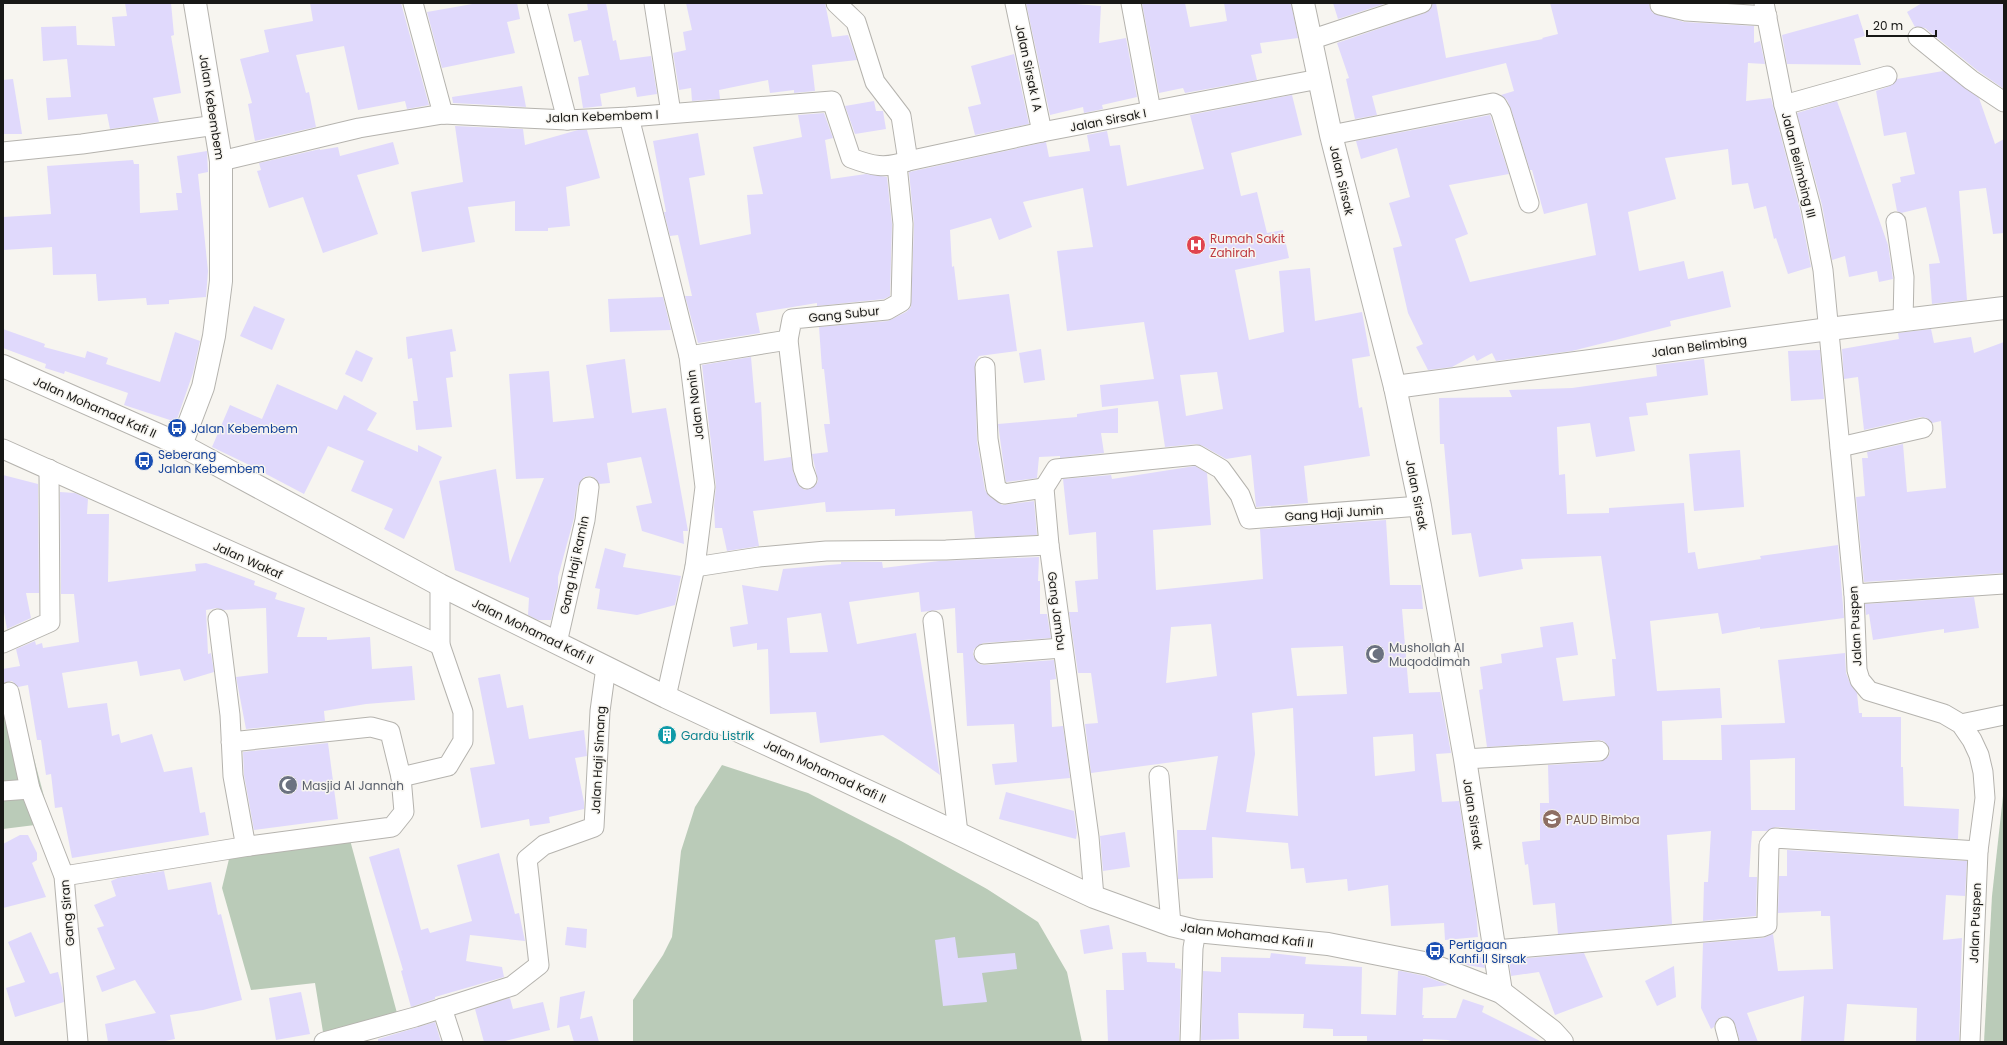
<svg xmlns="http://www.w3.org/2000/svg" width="2007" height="1045" font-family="Poppins,sans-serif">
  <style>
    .green { fill: #bacbb8 }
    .building { fill: #e0d9fc; fill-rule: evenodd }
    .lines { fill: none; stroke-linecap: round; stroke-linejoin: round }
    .minor-casing { stroke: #b5b3ae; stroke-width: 21 }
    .tertiary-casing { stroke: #b5b3ae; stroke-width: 24 }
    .secondary-casing { stroke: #b5b3ae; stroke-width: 24 }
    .minor { stroke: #fff; stroke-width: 19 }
    .tertiary { stroke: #fff; stroke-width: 22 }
    .secondary { stroke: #fff; stroke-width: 22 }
    .labels { text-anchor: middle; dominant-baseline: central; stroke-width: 3; stroke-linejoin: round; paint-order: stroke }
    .street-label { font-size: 12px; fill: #181816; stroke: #f7f5f0 }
    .health-label { font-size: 12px; fill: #be3a42; stroke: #f7f5f0; text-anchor: start }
    .transit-label { font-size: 12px; fill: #164399; stroke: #f7f5f0; text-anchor: start }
    .worship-label { font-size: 12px; fill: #5b616d; stroke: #f7f5f0; text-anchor: start }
    .culture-label { font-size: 12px; fill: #0d838f; stroke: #f7f5f0; text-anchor: start }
    .education-label { font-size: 12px; fill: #785e54; stroke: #f7f5f0; text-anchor: start }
  </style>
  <rect width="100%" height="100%" fill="#f7f5f0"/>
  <g class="green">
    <path d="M18,698L51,823L3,829V700Z"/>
    <path d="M722,765L808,793L901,841L987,889L1038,922L1067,972L1082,1042H633V1000L663,955L672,937L681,851L695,807Z"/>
    <path d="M2004,787V1042H1984L1992,896Z"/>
    <path d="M350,840L397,1013L323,1032L315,983L251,990L222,888L229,859Z"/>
  </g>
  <g class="building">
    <path d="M125,3H171L174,35L171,36L181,93L153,98L159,122L110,129L107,114L48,120L46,98L71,97L67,59L43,61L41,27L76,26L77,45L115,46L112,17L127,16Z"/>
    <path d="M310,3H401L429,105L407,109L405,101L358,110L344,46L296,55L306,93L309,92L316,127L255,141L248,104L252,103L240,59L269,52L264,30L313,21Z"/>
    <path d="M478,3H517L520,19L507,22L515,53L442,68L427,12Z"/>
    <path d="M587,3H606L613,41L616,40L620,60L651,56L657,94L637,97L635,87L600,94L602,106L583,108L578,77L589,75L581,40L574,42L568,14L588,10Z"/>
    <path d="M686,3H825L832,37L848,35L857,60L812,65L815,91L794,93V90L770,93L768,80L719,90L720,99L692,101L691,88L679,90L673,53L686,50L683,32L692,30Z"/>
    <path d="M1026,3H1063L1101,6L1099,43L1126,38L1137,97L1102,105L1103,109L1084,113L1083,107L1050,115Z"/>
    <path d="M1142,3H1185L1190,27L1227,21L1224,3H1291L1298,38L1260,43L1262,53L1251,55L1257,80L1185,93L1183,88L1159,93Z"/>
    <path d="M1333,3H1387L1338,19Z"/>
    <path d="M1433,3H1436L1446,58L1543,39L1542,38L1558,34L1550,3H1649L1650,9L1653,13L1684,22L1754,26V43L1760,41L1765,64L1748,63L1746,101L1771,98L1800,210L1811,267L1788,274L1776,238L1774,239L1766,206L1754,209L1748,183L1732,185L1728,149L1665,158L1676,199L1628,212L1639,271L1684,261L1688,279L1723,271L1731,307L1670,321L1671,326L1572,351L1496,361L1492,353L1477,361L1474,355L1452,367L1428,370L1416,347L1423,344L1408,313L1393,248L1402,246L1389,203L1410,197L1397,148L1361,159L1356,141L1490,115L1509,174L1449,185L1468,234L1455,239L1470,282L1596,255L1587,203L1544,214L1532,170H1530L1511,109L1507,100L1501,95L1514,91L1506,63L1372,96L1377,115L1355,119L1346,79L1349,78L1337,43L1425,13L1430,10Z"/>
    <path d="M1922,3H2004V89L1978,71L1925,28L1915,27L1907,12Z"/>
    <path d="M1858,14L1865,36L1854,39L1861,65L1787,64L1782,35Z"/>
    <path d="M1014,54L1029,124L975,135L968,107L981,104L971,66Z"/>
    <path d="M1943,71L1979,98L1995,144L2004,139V233L1993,234L1986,188L1959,191L1967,300L1932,304L1929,264L1940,263L1926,207L1901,213L1897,211L1892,184L1901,182L1900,177L1915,174L1906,132L1884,136L1876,91L1890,86L1897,79Z"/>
    <path d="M13,79L22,134H3V80Z"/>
    <path d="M522,86L526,107L453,103L452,97Z"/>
    <path d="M1292,95L1302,135L1231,153L1241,196L1257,192L1267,233L1283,230L1289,258L1235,270L1249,340L1284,332L1279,271L1310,268L1315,321L1362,312L1370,356L1352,359L1359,408L1362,407L1370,456L1304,466L1308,503L1256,507L1251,455L1226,459L1203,446L1196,444L1165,447L1158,401L1102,407L1100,385L1154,379L1144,322L1067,331L1057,251L1093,247L1083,188L1023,202L1032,227L999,240L991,218L950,230L952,267L954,266L958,300L1009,294L1017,351L979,356L975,362L977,441L985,490L989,496L1002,505L1034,501L1037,535L975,538L972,511L895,516V509L826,512L825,502L753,511L759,546L727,551L722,528H715L714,506L716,486L702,365L751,357L755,403L761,402L764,461L791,457L793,472L800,487L805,490L815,486L818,481L812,454L828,452L824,424H830L824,369H822L819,327L888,321L906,312L911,307L914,224L909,172L1046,142L1049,157L1090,151L1087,135L1107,131L1110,146L1120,145L1127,186L1204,169L1190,115ZM1217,372L1223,409L1186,416L1180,375Z"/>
    <path d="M874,101L876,111H883L886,129L855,134L845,106Z"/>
    <path d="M1837,101L1888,245L1893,279L1879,282L1877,271L1849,277L1845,256L1832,260L1822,205L1797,113Z"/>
    <path d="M824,113L833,138L825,140L831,179L866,174L887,177L892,224L890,296L884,299L817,306V303L756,313L760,333L698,343L685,296H692L678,235L670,236L664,212H666L653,141L698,133L705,175L689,178L700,245L751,234L747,195L763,194L753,147L802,137L798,115Z"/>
    <path d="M455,126L523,129L525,145L578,130H587L600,178L566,187L570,226L548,228V231H515V201L468,207L475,242L422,252L411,192L463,182Z"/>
    <path d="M393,142L399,164L357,175L378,234L323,253L303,197L269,208L257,171L261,170L259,163L320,149V150L338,147L340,156Z"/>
    <path d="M207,151L208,172L198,174L208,271L206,297L169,300V304L147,305L146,298L98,301L96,274L53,275L52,247L3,250V217L51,214L47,166L133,160L134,164H139L140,213L178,210L176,193H182L177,156Z"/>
    <path d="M663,297L671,330L610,332L608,299Z"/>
    <path d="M254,306L285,319L272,350L240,336Z"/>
    <path d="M3,329L45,344L44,347L85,358L87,351L108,358L106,364L160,382L175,332L200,341L193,373L176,422L124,405L128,393L65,371L64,374L45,368L46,364L3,348Z"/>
    <path d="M452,329L456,351L450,352L453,377L446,378L452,427L416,430L413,401H418L412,358L408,359L406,337Z"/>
    <path d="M1931,329L1934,343L1971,337L1974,353L2004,342V573L1864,582L1856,497L1865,496L1862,458H1868L1867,452L1903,444L1907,492L1946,488L1941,421L1932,423L1927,418L1921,417L1864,430L1858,377L1844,379L1842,349L1899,339L1898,333Z"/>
    <path d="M1041,349L1045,380L1024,383L1019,353Z"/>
    <path d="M356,350L373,358L362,382L345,374Z"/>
    <path d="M1820,350L1824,399L1791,401L1788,351Z"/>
    <path d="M625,359L632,413L666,408L688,531H683L684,544L642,531L636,506L652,503L641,457L607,463L610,483L599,484L595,478L590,476L584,477L578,486L574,518L558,577V588L551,620H538L528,615L529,598L455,570L439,481L496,469L510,563L544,478L516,479L509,374L549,371L553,422L594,418L586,365Z"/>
    <path d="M1704,359L1708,395L1646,403L1648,415L1629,417L1635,451L1596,457L1590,423L1557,427L1559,475L1565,474L1567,514L1609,513V508L1684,503L1688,553L1695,552L1698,569L1761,559L1760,556L1838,545L1844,618L1760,629V627L1722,634L1718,613L1650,621L1657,691L1720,688L1722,718L1662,721L1663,760H1722L1721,725L1785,723L1778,660L1845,653L1846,673L1850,683L1857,693L1859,713H1862V717H1901V767H1903L1904,806L1959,809L1958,839L1776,827L1767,831H1752L1749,877H1757L1756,916L1703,921L1704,882H1708L1711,831L1667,835L1672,924L1558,934L1555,903L1533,905L1528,864L1525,865L1522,842L1540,840V803H1549L1548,765L1600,762L1609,756L1610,750L1604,741L1598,740L1487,747L1479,690L1483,689L1480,667L1502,663L1501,654L1543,647L1540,627L1573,622L1578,655L1556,658L1563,701L1615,696L1612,659H1616L1601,556L1521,559L1523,569L1479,577L1471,533L1452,535L1444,444H1440L1439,398L1512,397L1509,390L1572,388L1657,376L1656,365ZM1795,758V810H1751L1750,760Z"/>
    <path d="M277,384L337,410L344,395L377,413L367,430L418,452V445L442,457L404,539L384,529L393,509L351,491L364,461L328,446L304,494L266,474V473L212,447L230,405L262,419Z"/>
    <path d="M1118,408V433H1101L1104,453L1060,458V456L1039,457L1037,478L1006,482L998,424L1077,417V414Z"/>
    <path d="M1740,450L1744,507L1694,511L1689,454Z"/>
    <path d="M1195,466L1207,473L1211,525L1153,530L1156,590L1263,579L1260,529L1386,520L1390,585H1421L1423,609H1402L1409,693L1440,692L1451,753L1436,754L1442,802L1459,801L1476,910L1478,937L1445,940L1444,923L1391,926L1388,885L1348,891L1347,879L1306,883L1304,868L1291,869L1288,843L1212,837L1213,878L1178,879L1177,830H1206L1218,756L1091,773L1085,724L1098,723L1091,673H1078L1069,612H1078L1075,581L1098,579L1096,532L1069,535L1063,479L1111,475L1112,479ZM1211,624L1217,676L1166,683L1171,627ZM1343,646L1347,694L1297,696L1291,648ZM1293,708L1298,816L1246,812L1255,754L1252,713ZM1413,734L1415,771L1375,776L1373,737Z"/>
    <path d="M3,475L38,484L39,593H26L31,618L7,629L3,607Z"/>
    <path d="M60,492L75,493L88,499L87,514H109L108,582L196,571L195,564L206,563L255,581L254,585L277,593L275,599L305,608L297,637H327V640L370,637L372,669L412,666L415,700L366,704L324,711L325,721L246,729L236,677L268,673L266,608L223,610L217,608L206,610L208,654L211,653L214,672L184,681L180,669L140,676L137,661L62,673L68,708L107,703L112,736L119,734L121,743L152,734L164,772L192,767L200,813L205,812L209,835L72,858L62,807L55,808L51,774L46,775L41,740H37L28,685L18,687L12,681L3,683V669L20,666L16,649L35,641L36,645L42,643L43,648L79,642L74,594H61Z"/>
    <path d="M605,548L626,554L623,567L681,576L675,605L637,615L597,609L600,589L595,588Z"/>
    <path d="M1039,557L1038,581H1040V614H1047L1051,638L983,643L974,649L973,655L979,664L984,665L1054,660L1056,679L1050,680L1052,727L1063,726L1070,778L995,785L992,764L1017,762L1014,724L967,726L963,653H957L955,608L921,612L919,592L849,602L857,644L916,633L940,775L883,735L820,743L816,712L770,714L768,649L757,650V643L733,647L730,627L748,624L742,585L778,591L783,569L841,564V562H882L883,568L939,561ZM821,613L828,652L790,653L787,618Z"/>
    <path d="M1974,597L1979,628L1944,633V629L1873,640L1869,614L1866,615L1865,604Z"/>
    <path d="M500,674L507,708L523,705L529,739L584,730L587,756L575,758L584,802V809L549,817L550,823L530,826L529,819L481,828L470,768L495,764L478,678Z"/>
    <path d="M328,743L338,819L254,830L244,775L243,752Z"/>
    <path d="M1006,792L1074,811L1077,833L1076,839L999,819Z"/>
    <path d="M1125,832L1130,867L1103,871L1100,836Z"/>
    <path d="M20,835H28L37,853V860L32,863L46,897L3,908V844Z"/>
    <path d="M399,848L421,930L428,928L430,933L472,921L457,865L499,853L515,914L519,913L525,941L470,935L466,961L502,967L504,977L435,997V999L411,1007L401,971L403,970L369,857Z"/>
    <path d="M1787,850L1967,861L1965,896L1946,895L1943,940L1962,938L1959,1041H1916L1917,1008L1847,1004L1844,1042H1801L1804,996L1747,1013L1758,1042H1740L1735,1024L1728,1017L1723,1016L1718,1019L1714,1027L1711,1029L1701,1008L1703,943L1763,938L1773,934L1778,971L1833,969L1830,916H1821V911L1778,913L1779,876H1787Z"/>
    <path d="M164,871L168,890L211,882L218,915L221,914L242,1000L203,1010L170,1015L175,1039L160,1042H108L105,1024L156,1013L135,980L102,992L96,976L115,969L97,928L104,926L94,905L116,896L111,881L118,878Z"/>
    <path d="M1109,925L1113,949L1084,954L1080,930Z"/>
    <path d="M567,927L587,929L586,948L565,945Z"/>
    <path d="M31,932L50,974L58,972L62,988L64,1002L15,1017L6,988L25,982L8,942Z"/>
    <path d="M955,937L958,958L1015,953L1017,969L982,973L987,1002L943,1006L935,940Z"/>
    <path d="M1146,952L1147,962L1175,963V968L1181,969L1179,1042H1108L1106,990H1124L1122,953Z"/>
    <path d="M1271,953L1306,957L1305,964L1362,967L1361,1014L1396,1015L1398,971H1401L1425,976L1448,985L1423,988L1422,1015H1424L1423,1018H1456L1463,999L1484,1006L1482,1012L1542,1042H1454L1448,1040L1423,1039V1042H1367V1036H1333V1029L1303,1028L1304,1014L1238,1013L1239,1039L1201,1040L1203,971L1221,972V957L1270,958Z"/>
    <path d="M1584,953L1603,997L1555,1015L1539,972L1511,976L1509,960Z"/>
    <path d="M1483,957L1485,968L1466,965V959Z"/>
    <path d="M1674,966L1676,997L1657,1006L1645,981Z"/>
    <path d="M585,991L580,1019L592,1016L599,1042H574L569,1025L557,1028L560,997Z"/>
    <path d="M301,992L310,1034L276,1040L269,998Z"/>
    <path d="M510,998L513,1009L543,1002L550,1030L501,1042H484L475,1009Z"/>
    <path d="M435,1022L441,1042H378V1039Z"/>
  </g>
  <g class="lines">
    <g class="minor-casing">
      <g id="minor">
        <path d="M413,3L443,114"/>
        <path d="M537,3L567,120"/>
        <path d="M654,3L671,113"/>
        <path d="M836,3L856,22L875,82L901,116L908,161"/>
        <path d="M1015,3L1042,132"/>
        <path d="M1131,3L1151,111"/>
        <path d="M1764,3L1784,105L1811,208L1823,270L1854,594L1857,670L1860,680L1869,691L1944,714L1961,724L1972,740L1979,755L1983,772L1985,798L1978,851L1970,1042"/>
        <path d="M1660,5L1686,11L1767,16"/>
        <path d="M1918,37L1971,80L2004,102"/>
        <path d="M1310,40L1422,3"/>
        <path d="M1784,105L1887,76"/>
        <path d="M629,117L689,356L705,487L695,567L666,697"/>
        <path d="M1331,135L1493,103L1497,105L1501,112L1529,203"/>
        <path d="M3,152L82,144L216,125"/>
        <path d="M221,161L359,128L443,114L567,120L629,117L832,101L851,158C872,166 885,169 908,161L1042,132L1319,79"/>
        <path d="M1896,222L1904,277L1903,321"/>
        <path d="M689,356L788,340"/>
        <path d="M985,367L988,439L996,488L1004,494L1044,488"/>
        <path d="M1840,447L1923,428"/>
        <path d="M3,449L440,645"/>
        <path d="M807,479L803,468L788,340L792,319L887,310L901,302L903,224L897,165"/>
        <path d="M695,567L759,557L826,551L946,550L1049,545"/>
        <path d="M1854,594L2004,584"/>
        <path d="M218,619L230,715L233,776L245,842L249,846L392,827L404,812L401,777L390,732L371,727L231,742"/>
        <path d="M933,621L958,833"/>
        <path d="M3,643L50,622L49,469"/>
        <path d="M557,643L585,520L589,487"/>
        <path d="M984,654L1062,648"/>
        <path d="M9,692L30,789L64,876L78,1042"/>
        <path d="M1961,724L2004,715"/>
        <path d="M1465,759L1599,751"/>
        <path d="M1159,776L1171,925"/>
        <path d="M401,777L448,766L463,741V712L440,645V585"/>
        <path d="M3,791L30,789"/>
        <path d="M64,876L249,846"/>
        <path d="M1094,897L1089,837L1049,545L1044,488L1056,469L1197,455L1221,469L1240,495L1249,519L1420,506"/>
        <path d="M1495,950L1762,927L1767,925V919L1769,845L1775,838L1978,851"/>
        <path d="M442,1008L453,1042"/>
        <path d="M1725,1027L1729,1042"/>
        <path d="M324,1042L415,1017L512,986L539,965L527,859L544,845L594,827L600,711L606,667"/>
        <path d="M1190,1042L1193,948L1196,931"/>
      </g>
    </g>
    <g class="tertiary-casing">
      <g id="tertiary">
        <path d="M1303,3L1331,135L1395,387L1420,506L1465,759L1501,992"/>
        <path d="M1395,387L1829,329L2004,308"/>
        <path d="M181,445L203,387L214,336L221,281V161L195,3"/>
      </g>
    </g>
    <g class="secondary-casing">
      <path id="secondary" d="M3,366L181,445L440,585L666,697L1094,897L1171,925L1196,931L1328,944L1429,964L1501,992L1552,1031L1562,1042"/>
    </g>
    <use href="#minor" class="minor"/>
    <use href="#tertiary" class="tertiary"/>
    <use href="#secondary" class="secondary"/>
  </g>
  <defs>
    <g id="hospital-disc" transform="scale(1)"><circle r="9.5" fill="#e0444e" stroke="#f7f5f0"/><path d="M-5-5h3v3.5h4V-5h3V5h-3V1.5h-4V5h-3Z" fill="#fff"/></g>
    <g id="bus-disc" transform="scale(1)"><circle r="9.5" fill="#1a4fb4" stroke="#f7f5f0"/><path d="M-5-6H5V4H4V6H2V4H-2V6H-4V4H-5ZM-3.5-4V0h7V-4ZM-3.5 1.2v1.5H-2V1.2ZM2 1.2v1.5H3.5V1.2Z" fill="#fff"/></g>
    <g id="mosque-disc" transform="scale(1)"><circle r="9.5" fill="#6b7280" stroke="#f7f5f0"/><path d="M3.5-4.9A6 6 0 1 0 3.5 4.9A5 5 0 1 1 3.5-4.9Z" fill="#fff"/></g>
    <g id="building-disc" transform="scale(1)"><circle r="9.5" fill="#0f9aa8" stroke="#f7f5f0"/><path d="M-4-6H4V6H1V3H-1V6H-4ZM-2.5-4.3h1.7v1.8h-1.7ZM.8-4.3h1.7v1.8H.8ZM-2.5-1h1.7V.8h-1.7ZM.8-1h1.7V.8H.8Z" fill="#fff"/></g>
    <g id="school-disc" transform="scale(1)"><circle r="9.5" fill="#8d6e63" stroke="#f7f5f0"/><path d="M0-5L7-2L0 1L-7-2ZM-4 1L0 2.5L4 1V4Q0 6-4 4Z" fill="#fff"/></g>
  </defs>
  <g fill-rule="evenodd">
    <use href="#hospital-disc" x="1196" y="245"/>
    <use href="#bus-disc" x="177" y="428"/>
    <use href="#bus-disc" x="144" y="461"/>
    <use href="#mosque-disc" x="1375" y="654"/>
    <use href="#building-disc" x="667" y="735"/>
    <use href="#mosque-disc" x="288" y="785"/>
    <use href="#school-disc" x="1552" y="819"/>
    <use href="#bus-disc" x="1435" y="951"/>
  </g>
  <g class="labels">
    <g class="street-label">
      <text transform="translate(1029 68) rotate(78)">Jalan Sirsak I A</text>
      <text transform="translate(212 107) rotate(81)">Jalan Kebembem</text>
      <text transform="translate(602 116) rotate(-2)">Jalan Kebembem I</text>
      <text transform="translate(1108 120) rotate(-11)">Jalan Sirsak I</text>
      <text transform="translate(1799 165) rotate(76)">Jalan Belimbing III</text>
      <text transform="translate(1342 180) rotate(77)">Jalan Sirsak</text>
      <text transform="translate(844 314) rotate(-6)">Gang Subur</text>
      <text transform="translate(1699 346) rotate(-8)">Jalan Belimbing</text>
      <text transform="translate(695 405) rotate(-97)">Jalan Nonin</text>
      <text transform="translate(95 407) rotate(24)">Jalan Mohamad Kafi II</text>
      <text transform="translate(1417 495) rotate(79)">Jalan Sirsak</text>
      <text transform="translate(1334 513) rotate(-4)">Gang Haji Jumin</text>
      <text transform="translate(248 560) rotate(24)">Jalan Wakaf</text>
      <text transform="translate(574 565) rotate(-78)">Gang Haji Ramin</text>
      <text transform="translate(1057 611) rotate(83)">Gang Jambu</text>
      <text transform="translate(1855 626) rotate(-93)">Jalan Puspen</text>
      <text transform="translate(533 631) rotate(26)">Jalan Mohamad Kafi II</text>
      <text transform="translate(598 760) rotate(-87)">Jalan Haji Simang</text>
      <text transform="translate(825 771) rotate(25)">Jalan Mohamad Kafi II</text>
      <text transform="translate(1473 814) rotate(81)">Jalan Sirsak</text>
      <text transform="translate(67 913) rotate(-95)">Gang Siran</text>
      <text transform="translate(1975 923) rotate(-88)">Jalan Puspen</text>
      <text transform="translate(1247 935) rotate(7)">Jalan Mohamad Kafi II</text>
    </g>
    <g class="health-label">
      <text x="1210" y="238">Rumah Sakit<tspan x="1210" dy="14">Zahirah</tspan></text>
    </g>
    <g class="transit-label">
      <text x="191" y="428">Jalan Kebembem</text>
      <text x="158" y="454">Seberang<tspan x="158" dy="14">Jalan Kebembem</tspan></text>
      <text x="1449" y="944">Pertigaan<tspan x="1449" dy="14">Kahfi II Sirsak</tspan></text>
    </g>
    <g class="worship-label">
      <text x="1389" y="647">Mushollah Al<tspan x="1389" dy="14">Muqoddimah</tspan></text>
      <text x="302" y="785">Masjid Al Jannah</text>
    </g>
    <g class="culture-label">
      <text x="681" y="735">Gardu Listrik</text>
    </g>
    <g class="education-label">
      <text x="1566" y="819">PAUD Bimba</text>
    </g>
  </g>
  <rect width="2007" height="1045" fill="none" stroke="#181816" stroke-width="8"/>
  <path d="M1867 30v6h69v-6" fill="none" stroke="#181816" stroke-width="2"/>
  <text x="1873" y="30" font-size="12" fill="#181816" stroke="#f7f5f0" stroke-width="3" paint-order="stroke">20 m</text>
</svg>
